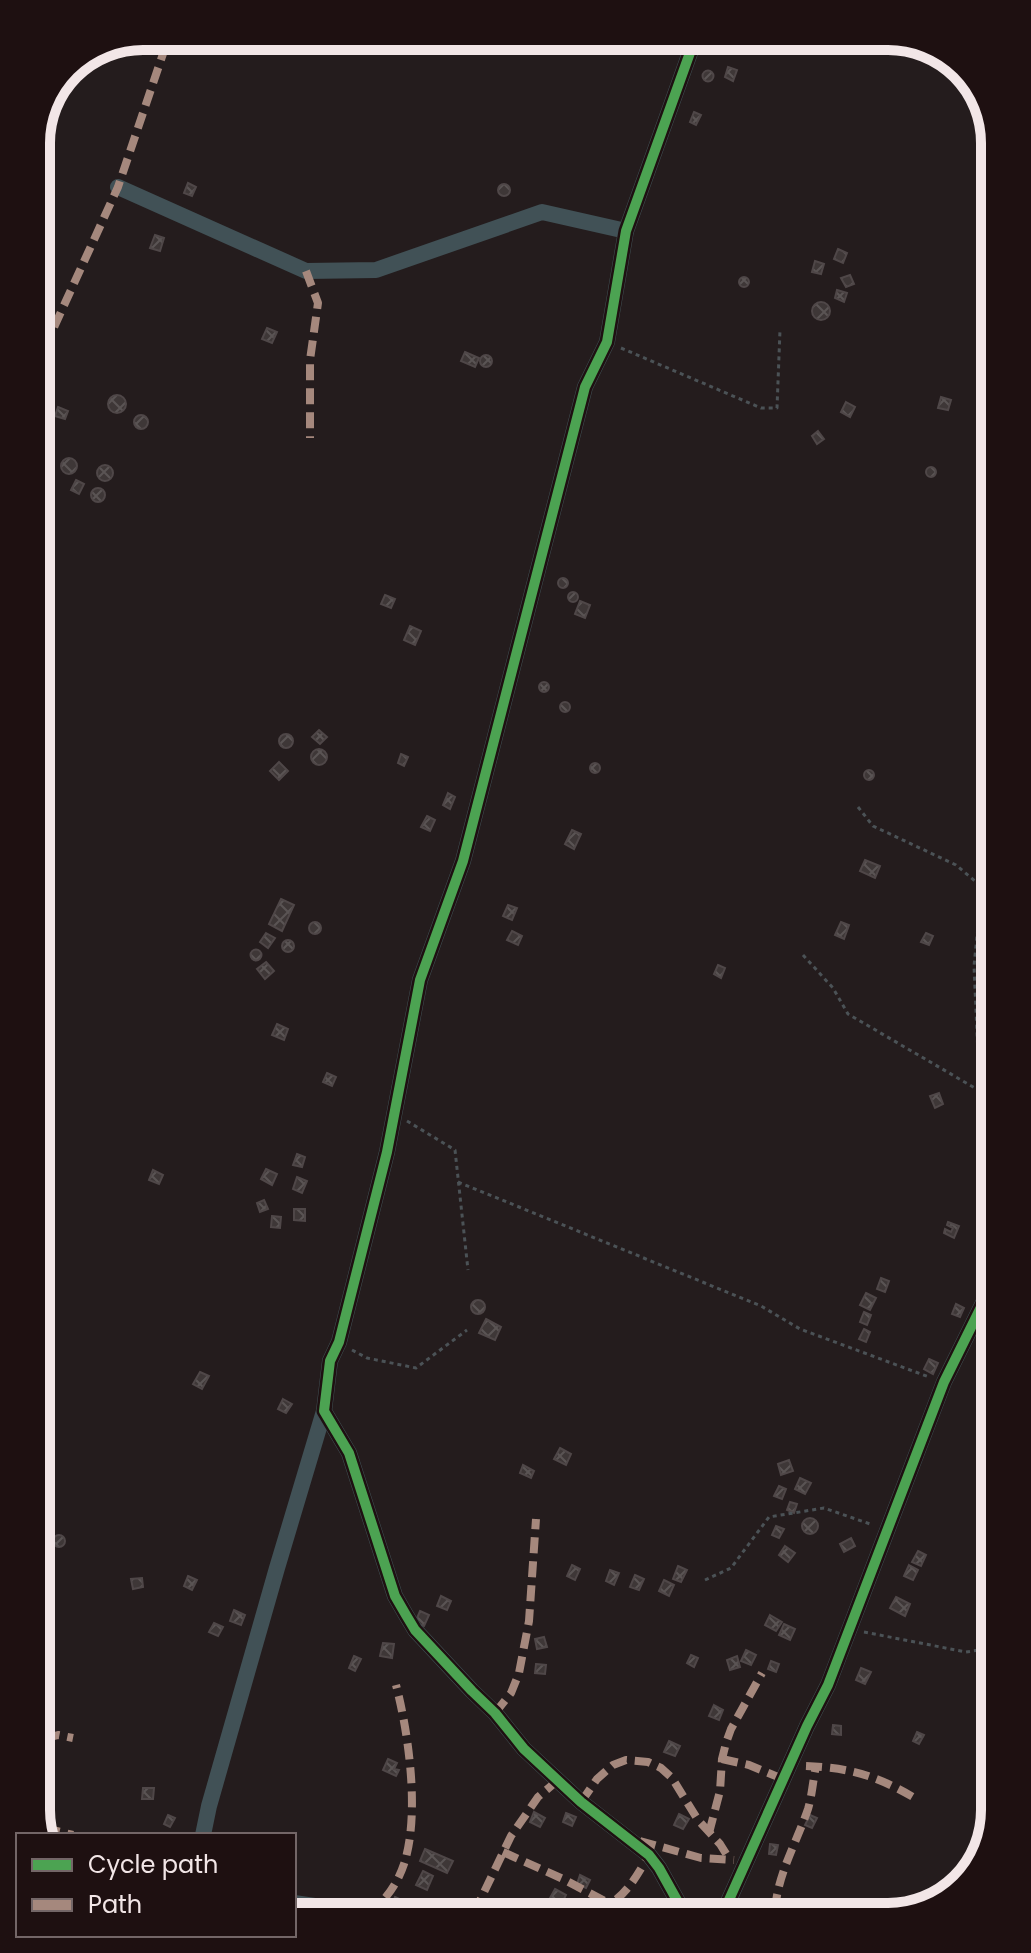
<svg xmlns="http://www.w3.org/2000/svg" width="1031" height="1953" font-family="Poppins,sans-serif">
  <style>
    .building { fill: url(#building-cross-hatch); stroke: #4f4748; stroke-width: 2 }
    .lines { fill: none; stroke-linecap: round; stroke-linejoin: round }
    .path { stroke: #4b5256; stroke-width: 3; stroke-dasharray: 4 4; stroke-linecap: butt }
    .minor { stroke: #415156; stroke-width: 16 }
    .quiet { stroke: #a5887d; stroke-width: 8; stroke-dasharray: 16 8; stroke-linecap: butt }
    .cycleway-casing { stroke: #1e1011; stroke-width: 15 }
    .cycleway { stroke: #4ca352; stroke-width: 10 }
    .rim { fill: none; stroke: #f2e6e7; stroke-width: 10 }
  </style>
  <defs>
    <pattern id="building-cross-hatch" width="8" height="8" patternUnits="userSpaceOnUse" patternTransform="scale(2)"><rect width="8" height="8" fill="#3e3737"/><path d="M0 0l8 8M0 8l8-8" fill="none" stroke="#5a5454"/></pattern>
  </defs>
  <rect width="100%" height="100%" fill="#241c1d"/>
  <g class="building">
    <circle cx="715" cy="42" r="7"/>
    <path d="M728,67L737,70L733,81L725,77Z"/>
    <circle cx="708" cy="76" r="5.5"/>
    <path d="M694,112L701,115L696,125L690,122Z"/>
    <path d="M188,183L196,187L192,196L184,193Z"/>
    <circle cx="504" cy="190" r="6"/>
    <path d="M155,235L164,238L160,251L150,248Z"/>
    <path d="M838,249L847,253L843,263L834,259Z"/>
    <path d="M815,261L824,264L821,274L812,272Z"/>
    <path d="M37,266L45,270L40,280L37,279Z"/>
    <path d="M850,275L854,284L846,287L841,278Z"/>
    <circle cx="744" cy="282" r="5"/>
    <path d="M837,290L847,293L844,302L835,298Z"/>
    <circle cx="821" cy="311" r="9"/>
    <path d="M267,328L277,332L272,343L262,339Z"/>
    <path d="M465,352L479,358L475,367L461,361Z"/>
    <circle cx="486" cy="361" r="6"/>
    <circle cx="117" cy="404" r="9"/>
    <path d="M941,397L951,400L948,410L938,408Z"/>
    <path d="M846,402L855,407L850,417L841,412Z"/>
    <path d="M58,407L68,411L65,419L55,416Z"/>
    <circle cx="141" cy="422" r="7"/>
    <path d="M818,431L824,439L817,444L812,436Z"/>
    <circle cx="69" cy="466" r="8"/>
    <circle cx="105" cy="473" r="8"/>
    <circle cx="931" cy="472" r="5"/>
    <path d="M76,480L84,484L79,494L71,490Z"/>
    <circle cx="98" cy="495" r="7"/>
    <path d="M38,544L45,548L38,564Z"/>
    <circle cx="563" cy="583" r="5"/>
    <circle cx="573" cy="597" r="5"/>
    <path d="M385,595L395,599L391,608L381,604Z"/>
    <path d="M580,601L590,605L585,618L575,614Z"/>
    <path d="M410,626L421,631L415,645L404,640Z"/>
    <circle cx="544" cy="687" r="5"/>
    <circle cx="565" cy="707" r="5"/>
    <path d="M319,730L327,737L320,744L312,737Z"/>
    <circle cx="286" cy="741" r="7"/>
    <circle cx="319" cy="757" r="8"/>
    <path d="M401,754L408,757L404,766L398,763Z"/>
    <path d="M279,762L288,771L279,780L270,771Z"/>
    <circle cx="595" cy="768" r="5"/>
    <circle cx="869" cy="775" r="5"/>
    <path d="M448,793L455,797L450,809L443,805Z"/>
    <path d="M427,816L435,820L430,831L421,827Z"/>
    <path d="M572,830L581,834L574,849L565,844Z"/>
    <path d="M865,860L880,866L875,878L860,871Z"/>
    <path d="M281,899L294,905L282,931L269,924Z"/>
    <path d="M508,905L517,908L512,920L503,916Z"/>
    <circle cx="315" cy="928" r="6"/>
    <path d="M841,922L849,925L844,939L835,935Z"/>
    <path d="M512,931L522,936L518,945L507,940Z"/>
    <path d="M266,933L275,938L268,948L260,942Z"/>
    <path d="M926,933L933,936L929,945L921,942Z"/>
    <circle cx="288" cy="946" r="6"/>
    <circle cx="256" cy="955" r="5.5"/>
    <path d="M266,962L274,971L265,979L257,969Z"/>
    <path d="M718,965L725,968L721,978L714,974Z"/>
    <path d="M277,1024L288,1029L284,1040L272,1035Z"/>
    <path d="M327,1073L336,1077L332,1086L323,1082Z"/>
    <path d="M939,1093L943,1104L935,1108L930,1096Z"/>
    <path d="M297,1154L305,1157L302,1167L293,1165Z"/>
    <path d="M266,1169L277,1174L272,1185L261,1179Z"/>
    <path d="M153,1170L163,1175L159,1184L149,1180Z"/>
    <path d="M297,1177L307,1181L302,1193L293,1189Z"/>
    <path d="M264,1200L268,1209L260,1212L257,1203Z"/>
    <path d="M294,1209H305V1221L294,1220Z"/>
    <path d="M272,1216L281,1217L280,1228L271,1227Z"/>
    <path d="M948,1222L959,1226L954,1238L944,1233L945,1229L951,1232L953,1228L947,1225Z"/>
    <path d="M881,1278L889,1281L885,1292L877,1289Z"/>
    <path d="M866,1293L876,1298L870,1310L860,1305Z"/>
    <circle cx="478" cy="1307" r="7"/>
    <path d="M956,1304L964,1308L960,1317L952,1314Z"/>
    <path d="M864,1312L871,1315L867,1325L860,1322Z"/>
    <path d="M486,1319L501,1327L495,1340L479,1333Z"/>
    <path d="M864,1329L870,1332L866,1342L859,1339Z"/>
    <path d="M929,1359L938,1363L933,1374L924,1369Z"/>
    <path d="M200,1372L209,1376L202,1389L193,1384Z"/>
    <path d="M283,1399L292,1404L286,1413L278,1409Z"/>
    <path d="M560,1448L571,1454L566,1465L554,1459Z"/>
    <path d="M789,1460L793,1471L781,1475L778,1464Z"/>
    <path d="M523,1465L534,1471L531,1478L520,1473Z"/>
    <path d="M800,1478L811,1483L805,1494L795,1489Z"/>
    <path d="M779,1486L786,1489L782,1499L774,1496Z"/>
    <path d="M790,1502L797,1504L794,1513L787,1510Z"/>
    <circle cx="810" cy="1526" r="8"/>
    <path d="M776,1526L784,1529L779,1538L772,1535Z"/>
    <circle cx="59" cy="1541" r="6"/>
    <path d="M851,1538L855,1546L844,1552L840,1544Z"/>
    <path d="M785,1546L795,1553L788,1562L779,1555Z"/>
    <path d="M918,1551L926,1555L921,1566L912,1562Z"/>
    <path d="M572,1565L580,1569L575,1580L567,1576Z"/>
    <path d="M909,1565L918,1570L913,1580L904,1576Z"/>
    <path d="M678,1566L687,1570L681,1582L673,1579Z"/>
    <path d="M610,1570L619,1573L614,1585L606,1581Z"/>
    <path d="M635,1575L644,1579L639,1590L630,1587Z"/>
    <path d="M188,1576L197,1580L192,1590L184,1586Z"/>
    <path d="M142,1578L143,1587L133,1589L131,1579Z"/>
    <path d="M664,1580L674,1585L669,1596L659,1591Z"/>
    <path d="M441,1596L451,1601L447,1610L437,1606Z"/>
    <path d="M896,1597L910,1604L905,1616L890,1608Z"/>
    <path d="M234,1610L245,1615L241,1625L230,1621Z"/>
    <path d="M420,1611L429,1615L424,1626L415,1623Z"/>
    <path d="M770,1615L782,1622L776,1631L765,1625Z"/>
    <path d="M214,1623L223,1627L218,1636L209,1632Z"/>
    <path d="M784,1624L795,1629L790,1640L779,1635Z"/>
    <path d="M544,1637L547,1647L537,1649L535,1639Z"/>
    <path d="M383,1643L394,1644L392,1658L380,1656Z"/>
    <path d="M746,1650L756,1655L751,1665L741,1661Z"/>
    <path d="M691,1655L698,1658L694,1667L687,1663Z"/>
    <path d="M354,1656L361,1659L355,1671L349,1668Z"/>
    <path d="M737,1656L740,1667L730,1670L727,1660Z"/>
    <path d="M771,1661L779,1664L776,1672L768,1669Z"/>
    <path d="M536,1664L546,1665L545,1674L535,1673Z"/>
    <path d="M861,1668L871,1672L865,1684L856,1680Z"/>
    <path d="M714,1705L723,1710L719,1720L709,1716Z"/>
    <path d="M833,1725L841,1726V1735L832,1734Z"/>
    <path d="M917,1732L924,1735L919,1744L913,1741Z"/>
    <path d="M669,1741L680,1746L675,1756L664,1752Z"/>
    <path d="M388,1759L397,1763L394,1769L399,1770L396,1776L383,1770Z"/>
    <path d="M143,1788H154L153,1799H142Z"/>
    <path d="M534,1812L545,1818L540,1827L530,1822Z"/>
    <path d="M566,1813L576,1817L572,1826L563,1822Z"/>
    <path d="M679,1814L689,1819L683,1829L674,1825Z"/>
    <path d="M168,1815L175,1818L170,1827L164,1824Z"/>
    <path d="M810,1815L817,1818L812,1828L805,1825Z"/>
    <path d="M770,1844L778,1845L776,1855L769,1854Z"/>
    <path d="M425,1849L453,1861L447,1873L420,1861Z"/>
    <path d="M423,1871L433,1876L427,1890L416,1885Z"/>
    <path d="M580,1875L590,1880L586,1888L577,1884Z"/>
    <path d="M555,1889L566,1895L562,1903L550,1898Z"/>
    <path d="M395,1897L406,1902L402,1914L390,1910Z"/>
  </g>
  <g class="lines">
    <g class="path">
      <path d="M621,348L761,408H777L780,330"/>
      <path d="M858,807L873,826L956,865L982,887L974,966L981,1121L992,1142"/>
      <path d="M803,955L833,988L848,1014L980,1091"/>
      <path d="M407,1121L455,1150L468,1270"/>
      <path d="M458,1182L761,1306L800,1329L929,1377"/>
      <path d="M352,1350L367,1358L416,1368L467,1330"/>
      <path d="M705,1580L731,1568L769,1517L824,1508L873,1525"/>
      <path d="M864,1632L966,1652L986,1649L994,1651"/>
    </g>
    <g class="minor">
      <path d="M118,187L306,271L376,270L542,212L626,231"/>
      <path d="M203,1835L209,1806L277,1568L324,1411"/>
      <path d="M294,1903L369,1914"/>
      <path d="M683,1911L659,1868L649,1855L581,1802L524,1749L495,1713L472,1691L415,1630L406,1615L395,1596L349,1453L324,1411L330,1361L339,1342L387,1152L420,980L463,861L585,387L607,342L626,231L696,36"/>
      <path d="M724,1911L807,1726L828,1685L944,1382L987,1295L992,1276"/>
    </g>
    <g class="quiet">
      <path d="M306,271L318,303L310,360V438"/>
      <path d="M37,372L55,325L118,187L169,36"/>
      <path d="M495,1713L511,1693L519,1673L529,1621L536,1519"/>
      <path d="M44,1739L58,1735L73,1738"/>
      <path d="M722,1759L749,1765L783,1779"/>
      <path d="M806,1766C850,1768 875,1775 913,1797"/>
      <path d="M581,1802L597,1779L613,1765L626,1760L648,1762L661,1768L672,1778L698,1820L720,1844L730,1860"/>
      <path d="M44,1828L73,1835"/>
      <path d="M709,1833L720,1791L722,1759L726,1743L731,1729L762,1673"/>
      <path d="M640,1841L701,1858L734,1860"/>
      <path d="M503,1852L563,1879L612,1905"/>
      <path d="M775,1910C778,1873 796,1844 808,1809C812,1796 813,1780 816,1766"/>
      <path d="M596,1912C624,1899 634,1881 649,1855"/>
      <path d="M474,1913L511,1836L538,1797L557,1781"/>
      <path d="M368,1914C385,1901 397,1885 404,1864C420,1815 409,1735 396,1685"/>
    </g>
    <g class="cycleway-casing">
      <g id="cycleway">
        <path d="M683,1911L659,1868L649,1855L581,1802L524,1749L495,1713L472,1691L415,1630L406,1615L395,1596L349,1453L324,1411L330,1361L339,1342L387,1152L420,980L463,861L585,387L607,342L626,231L696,36"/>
        <path d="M724,1911L807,1726L828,1685L944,1382L987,1295L992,1276"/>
      </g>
    </g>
    <use href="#cycleway" class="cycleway"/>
  </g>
  <path d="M0 0H1031V1953H0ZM143 50H888A93 93 0 0 1 981 143V1810A93 93 0 0 1 888 1903H143A93 93 0 0 1 50 1810V143A93 93 0 0 1 143 50Z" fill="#1e1011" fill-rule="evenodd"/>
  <path class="rim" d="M143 50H888A93 93 0 0 1 981 143V1810A93 93 0 0 1 888 1903H143A93 93 0 0 1 50 1810V143A93 93 0 0 1 143 50Z"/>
  <rect x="16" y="1833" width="280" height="104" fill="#1e1011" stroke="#736667" stroke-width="2"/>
  <rect x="32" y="1859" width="40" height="12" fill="#4ca352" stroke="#736667" stroke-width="2"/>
  <text x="88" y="1873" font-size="24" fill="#f2e6e7">Cycle path</text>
  <rect x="32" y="1899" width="40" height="12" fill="#a5887d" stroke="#736667" stroke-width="2"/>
  <text x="88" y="1913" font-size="24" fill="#f2e6e7">Path</text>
</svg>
